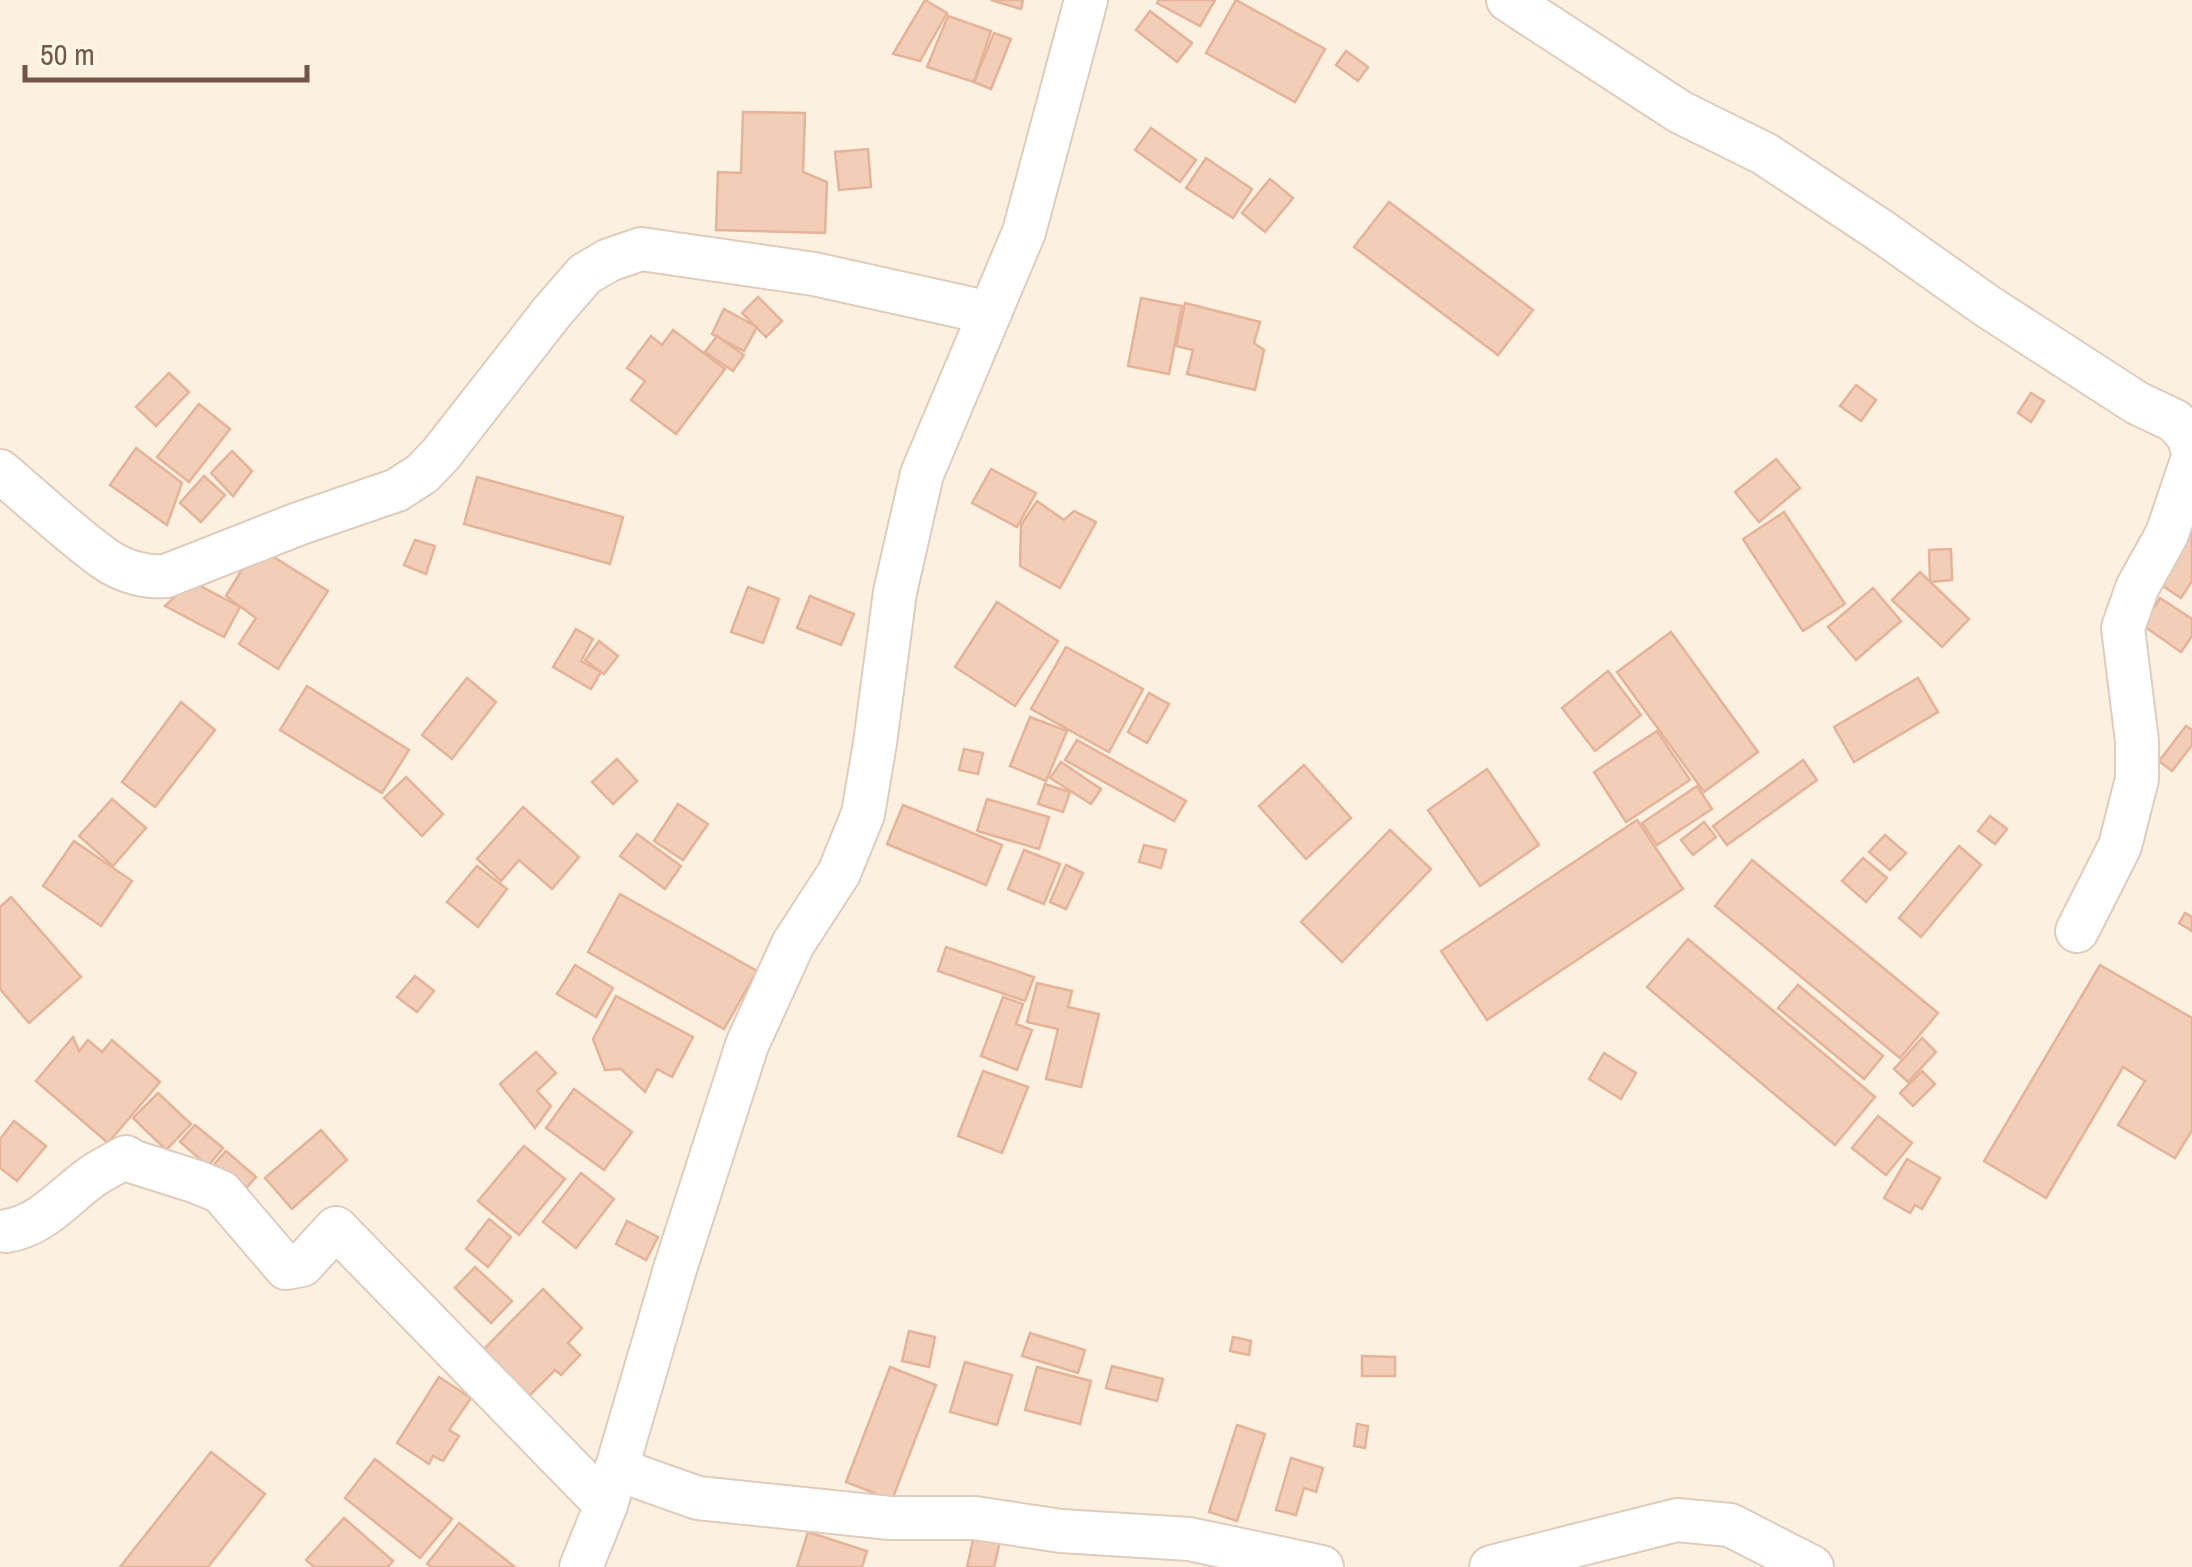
<svg xmlns="http://www.w3.org/2000/svg" width="2192" height="1567" font-family="'Archivo Narrow',sans-serif">
  <style>
    .building { fill: #f2cdb8; stroke: #e5b398; stroke-width: 2.5 }
    .lines { fill: none; stroke-linecap: round; stroke-linejoin: round }
    .minor-casing { stroke: #e0ccbc; stroke-width: 46 }
    .minor { stroke: #fff; stroke-width: 42 }
  </style>
  <rect width="100%" height="100%" fill="#fcf1e1"/>
  <g class="building">
    <path d="M925,0L947,13L920,61L893,54Z"/>
    <path d="M991,0H1023L1021,9Z"/>
    <path d="M1159,0H1215L1200,26L1157,3Z"/>
    <path d="M1236,0L1325,49L1295,102L1206,53Z"/>
    <path d="M1150,11L1192,43L1177,62L1136,30Z"/>
    <path d="M948,16L991,31L974,82L927,67Z"/>
    <path d="M994,33L1011,39L991,89L974,82Z"/>
    <path d="M1346,51L1368,67L1358,81L1336,65Z"/>
    <path d="M743,112L805,113L803,172L827,182L825,233L716,230L718,172L741,173Z"/>
    <path d="M1151,128L1196,160L1180,182L1135,150Z"/>
    <path d="M868,149L871,187L839,190L835,152Z"/>
    <path d="M1206,158L1252,189L1233,218L1186,188Z"/>
    <path d="M1270,179L1293,198L1265,232L1242,213Z"/>
    <path d="M1389,202L1533,310L1498,355L1354,247Z"/>
    <path d="M758,297L782,321L766,337L742,313Z"/>
    <path d="M1141,298L1182,306L1169,374L1128,366Z"/>
    <path d="M1185,303L1260,322L1254,343L1264,350L1255,390L1187,374L1193,350L1176,346Z"/>
    <path d="M724,309L757,327L744,351L712,334Z"/>
    <path d="M673,330L725,369L676,434L631,400L645,381L627,368L651,336L662,345Z"/>
    <path d="M717,336L744,355L733,371L705,352Z"/>
    <path d="M169,373L189,392L156,426L136,407Z"/>
    <path d="M1856,385L1876,400L1861,421L1840,406Z"/>
    <path d="M2031,393L2044,401L2031,422L2018,413Z"/>
    <path d="M199,404L230,429L189,482L157,457Z"/>
    <path d="M136,448L182,483L167,525L110,485Z"/>
    <path d="M232,451L252,471L233,496L211,473Z"/>
    <path d="M1776,459L1800,488L1759,522L1735,492Z"/>
    <path d="M991,469L1036,493L1017,527L972,503Z"/>
    <path d="M204,476L225,495L201,522L180,503Z"/>
    <path d="M477,477L623,517L610,564L464,524Z"/>
    <path d="M1037,501L1064,520L1074,511L1096,522L1060,588L1020,566L1021,525Z"/>
    <path d="M1784,512L1845,604L1803,631L1743,539Z"/>
    <path d="M2184,525L2192,531V581L2181,598L2149,577Z"/>
    <path d="M415,540L435,546L426,574L404,565Z"/>
    <path d="M256,546L328,591L278,669L239,644L256,618L226,596Z"/>
    <path d="M1951,549L1952,580L1930,582L1929,550Z"/>
    <path d="M1920,572L1969,619L1942,647L1892,600Z"/>
    <path d="M191,581L240,607L224,637L165,606Z"/>
    <path d="M748,587L779,599L763,643L731,632Z"/>
    <path d="M1873,588L1901,621L1856,660L1828,627Z"/>
    <path d="M810,596L854,614L841,645L797,628Z"/>
    <path d="M2160,598L2192,619V636L2181,652L2142,625Z"/>
    <path d="M997,602L1058,641L1015,706L955,667Z"/>
    <path d="M576,629L593,639L581,661L601,672L591,689L553,667Z"/>
    <path d="M1671,632L1758,752L1704,792L1617,672Z"/>
    <path d="M599,641L618,656L604,674L585,660Z"/>
    <path d="M1066,647L1143,689L1109,752L1031,709Z"/>
    <path d="M1608,671L1641,715L1595,751L1562,708Z"/>
    <path d="M467,678L496,702L452,759L422,735Z"/>
    <path d="M1918,678L1938,712L1854,762L1834,727Z"/>
    <path d="M307,686L409,750L382,793L280,730Z"/>
    <path d="M1149,693L1169,704L1147,743L1128,732Z"/>
    <path d="M181,702L215,730L155,807L122,782Z"/>
    <path d="M1030,717L1067,731L1046,781L1010,766Z"/>
    <path d="M2186,726L2192,730V745L2172,771L2159,761Z"/>
    <path d="M1657,731L1690,780L1626,822L1594,772Z"/>
    <path d="M1077,740L1186,801L1174,821L1065,760Z"/>
    <path d="M964,749L983,753L978,774L959,770Z"/>
    <path d="M617,759L637,781L613,804L592,782Z"/>
    <path d="M1803,760L1817,780L1727,845L1713,826Z"/>
    <path d="M1061,762L1101,789L1091,804L1050,778Z"/>
    <path d="M1304,765L1351,818L1306,859L1259,806Z"/>
    <path d="M1487,769L1539,845L1480,886L1428,810Z"/>
    <path d="M406,777L443,814L422,836L384,798Z"/>
    <path d="M1045,784L1070,792L1063,812L1038,804Z"/>
    <path d="M1697,786L1712,809L1657,845L1642,823Z"/>
    <path d="M112,799L146,828L113,866L79,836Z"/>
    <path d="M987,799L1049,817L1039,849L977,831Z"/>
    <path d="M678,804L708,824L683,860L654,841Z"/>
    <path d="M903,805L1002,845L986,885L887,844Z"/>
    <path d="M523,807L579,857L552,889L519,860L501,881L477,859Z"/>
    <path d="M1990,816L2007,829L1995,844L1978,831Z"/>
    <path d="M1637,820L1683,889L1487,1020L1441,951Z"/>
    <path d="M1704,822L1716,837L1693,855L1681,840Z"/>
    <path d="M1390,830L1431,869L1342,962L1301,922Z"/>
    <path d="M637,834L681,866L665,889L620,856Z"/>
    <path d="M1885,835L1906,853L1890,870L1869,852Z"/>
    <path d="M74,841L132,881L101,926L43,886Z"/>
    <path d="M1144,845L1166,850L1161,868L1139,862Z"/>
    <path d="M1959,846L1981,865L1921,937L1899,918Z"/>
    <path d="M1024,850L1060,864L1044,904L1008,889Z"/>
    <path d="M1863,858L1887,878L1866,902L1842,881Z"/>
    <path d="M1752,860L1938,1013L1900,1058L1715,906Z"/>
    <path d="M1066,865L1083,873L1066,909L1050,902Z"/>
    <path d="M477,866L507,889L478,927L447,902Z"/>
    <path d="M620,894L757,971L724,1029L588,952Z"/>
    <path d="M11,897L81,977L29,1023L0,989V907Z"/>
    <path d="M2185,913L2192,917V931L2179,923Z"/>
    <path d="M1688,939L1875,1097L1835,1145L1647,987Z"/>
    <path d="M946,947L1034,977L1025,1001L938,971Z"/>
    <path d="M575,965L613,988L596,1017L557,994Z"/>
    <path d="M2100,965L2192,1018V1130L2175,1158L2118,1125L2145,1081L2123,1067L2046,1198L1984,1161Z"/>
    <path d="M415,976L434,991L417,1012L397,997Z"/>
    <path d="M1037,983L1072,991L1068,1007L1099,1014L1081,1087L1046,1079L1058,1029L1027,1022Z"/>
    <path d="M1798,985L1883,1056L1864,1079L1778,1008Z"/>
    <path d="M616,996L693,1037L672,1077L657,1069L645,1092L621,1069L605,1070L593,1039Z"/>
    <path d="M1003,997L1023,1004L1016,1024L1032,1030L1017,1070L981,1056Z"/>
    <path d="M73,1037L79,1051L88,1040L102,1052L112,1040L160,1082L108,1143L36,1081Z"/>
    <path d="M1922,1038L1936,1052L1908,1082L1894,1069Z"/>
    <path d="M536,1052L556,1073L537,1091L551,1106L535,1128L500,1084Z"/>
    <path d="M1604,1053L1636,1073L1621,1099L1589,1079Z"/>
    <path d="M983,1071L1028,1087L1002,1153L958,1136Z"/>
    <path d="M1922,1071L1935,1084L1913,1106L1900,1093Z"/>
    <path d="M574,1089L632,1132L604,1170L546,1128Z"/>
    <path d="M158,1093L191,1124L166,1150L133,1118Z"/>
    <path d="M1878,1116L1912,1143L1886,1175L1852,1148Z"/>
    <path d="M14,1121L46,1146L17,1181L0,1168V1139Z"/>
    <path d="M195,1125L223,1148L208,1166L180,1142Z"/>
    <path d="M321,1130L347,1160L292,1209L265,1178Z"/>
    <path d="M524,1146L565,1179L519,1235L478,1201Z"/>
    <path d="M226,1151L256,1177L238,1197L208,1171Z"/>
    <path d="M1907,1159L1940,1178L1922,1209L1915,1205L1910,1213L1884,1198Z"/>
    <path d="M581,1173L614,1199L576,1248L543,1222Z"/>
    <path d="M489,1219L511,1237L488,1267L466,1249Z"/>
    <path d="M627,1221L658,1237L646,1260L616,1244Z"/>
    <path d="M475,1267L512,1301L491,1323L455,1288Z"/>
    <path d="M543,1289L582,1328L568,1343L580,1355L561,1375L555,1370L526,1399L480,1353Z"/>
    <path d="M909,1331L935,1337L929,1367L902,1361Z"/>
    <path d="M1030,1333L1085,1350L1078,1373L1022,1356Z"/>
    <path d="M1233,1337L1251,1341L1249,1355L1230,1351Z"/>
    <path d="M1362,1356L1395,1357V1376H1362Z"/>
    <path d="M965,1362L1012,1375L997,1425L950,1412Z"/>
    <path d="M1112,1366L1163,1379L1157,1401L1106,1388Z"/>
    <path d="M890,1367L936,1385L892,1500L846,1482Z"/>
    <path d="M1037,1367L1091,1381L1080,1424L1025,1410Z"/>
    <path d="M439,1377L471,1398L449,1430L459,1436L443,1461L433,1456L429,1464L397,1443Z"/>
    <path d="M1357,1424L1368,1426L1365,1448L1354,1446Z"/>
    <path d="M1237,1425L1265,1434L1237,1521L1209,1512Z"/>
    <path d="M211,1452L265,1494L208,1567H120Z"/>
    <path d="M1291,1458L1323,1468L1316,1492L1304,1488L1296,1515L1276,1510Z"/>
    <path d="M375,1459L452,1519L420,1558L345,1498Z"/>
    <path d="M344,1518L393,1561L388,1567H314L306,1560Z"/>
    <path d="M459,1523L515,1567H432L427,1564Z"/>
    <path d="M975,1531L1001,1537L994,1567H967Z"/>
    <path d="M808,1532L867,1551L862,1567H797Z"/>
  </g>
  <g class="lines">
    <g class="minor-casing">
      <g id="minor">
        <path d="M1508,0L1680,112L1765,154L1881,231L1987,306L2137,403L2175,421L2188,436L2192,448"/>
        <path d="M0,471C33,499 70,534 105,559C122,571 146,578 166,576L298,524L397,490L423,473L441,454L552,312L585,274L609,260L641,249L814,274L990,313"/>
        <path d="M2077,931L2120,846L2137,779V741L2123,628L2137,588L2167,534L2192,460"/>
        <path d="M6,1231C41,1226 63,1198 90,1178C101,1170 114,1164 126,1157L134,1162L197,1182L221,1192L286,1268L302,1265L336,1228L606,1505"/>
        <path d="M616,1469L698,1498L890,1518H975L1061,1531L1189,1539L1322,1567"/>
        <path d="M581,1567L606,1505L675,1269L747,1045L793,944L839,873L863,814L875,743L895,592L922,474L1024,232L1086,0"/>
        <path d="M1491,1567L1677,1520L1730,1525L1812,1567"/>
      </g>
    </g>
    <use href="#minor" class="minor"/>
  </g>
  <path d="M25 65v15h282v-15" fill="none" stroke="#735648" stroke-width="5"/>
  <text x="40" y="65" font-size="30" fill="#735648" stroke="#fff5e7" stroke-width="8" paint-order="stroke">50 m</text>
</svg>
